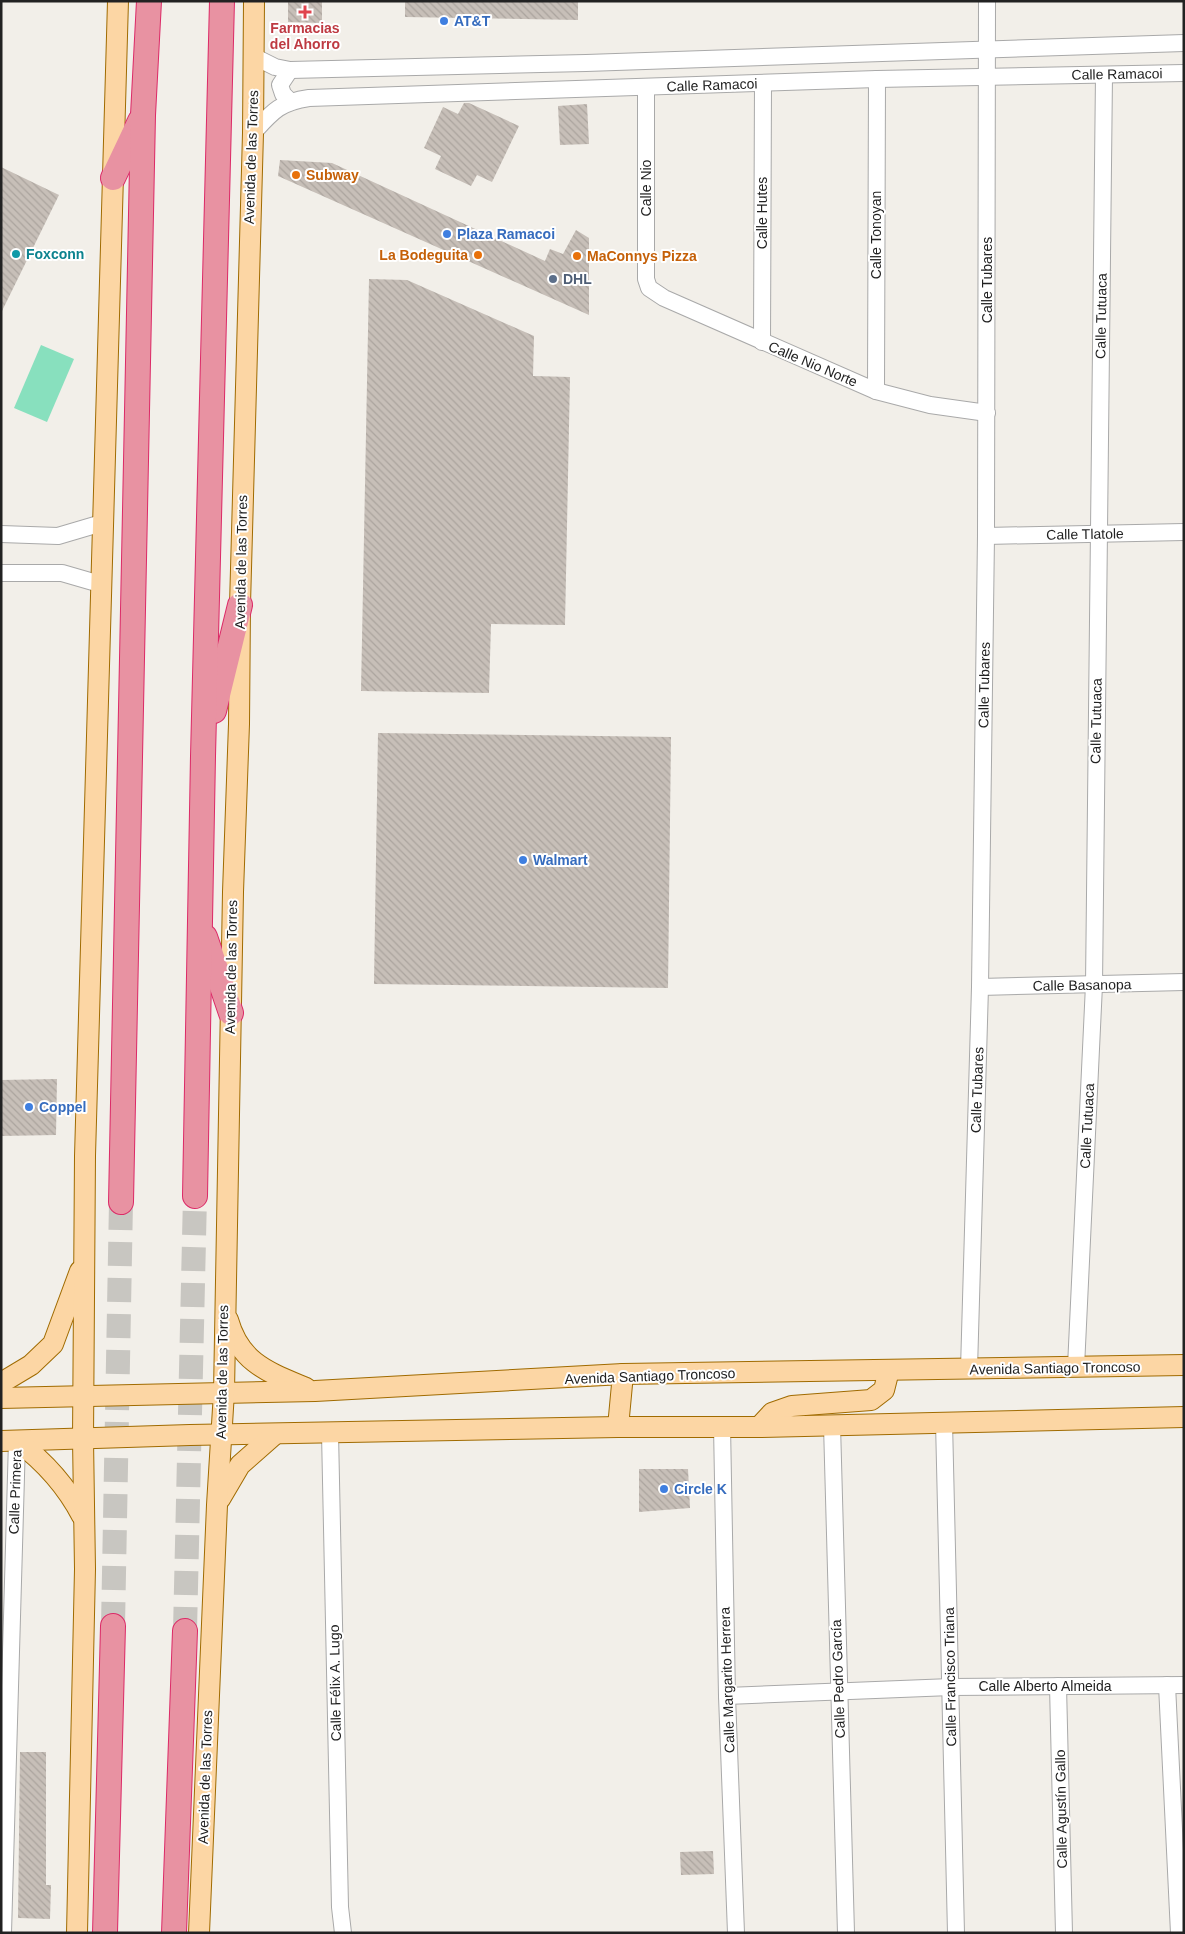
<svg xmlns="http://www.w3.org/2000/svg" width="1185" height="1934" font-family="Arial,sans-serif">
  <style>
    .pitch { fill: #88e0be }
    .building { fill: url(#building-back-hatch) }
    .lines { fill: none; stroke-linecap: round; stroke-linejoin: round }
    .highway-tunnel { stroke: #c8c6c1; stroke-width: 24; stroke-dasharray: 24 12; stroke-linecap: butt }
    .minor-casing { stroke: #a9a9a9; stroke-width: 18 }
    .major-casing { stroke: #a06b00; stroke-width: 22 }
    .highway-casing { stroke: #dc2a67; stroke-width: 26 }
    .minor { stroke: #fff; stroke-width: 16 }
    .major { stroke: #fcd6a4; stroke-width: 20 }
    .highway { stroke: #e892a2; stroke-width: 24 }
    .health-dot { fill: #e0444e; stroke: #fff; stroke-width: 2 }
    .shop-dot { fill: #3f7fe0; stroke: #fff; stroke-width: 2 }
    .food-dot { fill: #e8710a; stroke: #fff; stroke-width: 2 }
    .culture-dot { fill: #0f9aa8; stroke: #fff; stroke-width: 2 }
    .service-dot { fill: #5c6f8a; stroke: #fff; stroke-width: 2 }
    .labels { text-anchor: middle; dominant-baseline: central; stroke-width: 4; stroke-linejoin: round; paint-order: stroke }
    .shop-label { font-size: 14px; font-weight: bold; fill: #366cbe; stroke: #fff; text-anchor: start }
    .health-label { font-size: 14px; font-weight: bold; fill: #be3a42; stroke: #fff }
    .street-label { font-size: 14px; fill: #222; stroke: #fff }
    .food-label { font-size: 14px; font-weight: bold; fill: #c56008; stroke: #fff; text-anchor: start }
    .culture-label { font-size: 14px; font-weight: bold; fill: #0d838f; stroke: #fff; text-anchor: start }
    .service-label { font-size: 14px; font-weight: bold; fill: #4e5e75; stroke: #fff; text-anchor: start }
  </style>
  <defs>
    <pattern id="building-back-hatch" width="6" height="6" patternUnits="userSpaceOnUse" patternTransform="scale(1.25)"><rect width="6" height="6" fill="#c7bfb8"/><path d="M-1 5l2 2M0 0l6 6M5-1l2 2" fill="none" stroke="#aba49e"/></pattern>
  </defs>
  <rect width="100%" height="100%" fill="#f2efe9"/>
  <path class="pitch" d="M41,345L74,359L47,422L14,408Z"/>
  <g class="building">
    <path d="M288,1H322V23L288,22Z"/>
    <path d="M405,1H578V20L405,17Z"/>
    <path d="M464,103H469L519,126L492,182L477,175L471,186L435,169L441,156L424,148L443,107L458,114Z"/>
    <path d="M587,104L589,144L560,145L558,106Z"/>
    <path d="M280,160L332,163L545,261L550,249L563,254L576,230L589,238V315L278,176Z"/>
    <path d="M1,167L59,195L1,313Z"/>
    <path d="M369,279L407,280L534,336L533,376L570,377L565,625L491,624L489,693L361,691Z"/>
    <path d="M378,733L671,737L668,988L374,984Z"/>
    <path d="M57,1079L56,1135L1,1136V1080Z"/>
    <path d="M639,1469H688L690,1508L639,1512Z"/>
    <path d="M20,1752H46V1885H51L50,1919L18,1918Z"/>
    <path d="M713,1851L714,1874L681,1875L680,1852Z"/>
  </g>
  <g class="lines">
    <g class="highway-tunnel">
      <path d="M113,1626L121,1202"/>
      <path d="M185,1631L195,1196"/>
    </g>
    <g class="minor-casing">
      <g id="minor">
        <path d="M253,56L275,67L290,70L586,63L1184,43"/>
        <path d="M646,88V279L649,288L664,298L876,391L930,405L987,413"/>
        <path d="M290,101L283,94L280,85L290,70"/>
        <path d="M253,133C272,112 280,102 309,98L877,79L1184,73"/>
        <path d="M762,342L763,83"/>
        <path d="M876,391L877,79"/>
        <path d="M1,534L58,536L102,523"/>
        <path d="M986,536L1184,532"/>
        <path d="M1,573H62L100,584"/>
        <path d="M980,987L1184,982"/>
        <path d="M1076,1367L1094,985L1104,75"/>
        <path d="M969,1369L980,987L986,536L987,1"/>
        <path d="M944,1422L956,1933"/>
        <path d="M832,1425L846,1933"/>
        <path d="M722,1426L727,1696L736,1933"/>
        <path d="M330,1433L340,1907L343,1933"/>
        <path d="M1167,1685L1179,1933"/>
        <path d="M1058,1686L1064,1933"/>
        <path d="M727,1696L951,1687L1184,1685"/>
        <path d="M3,1933L17,1441"/>
      </g>
    </g>
    <g class="major-casing">
      <g id="major">
        <path d="M228,1320C240,1363 268,1372 306,1388"/>
        <path d="M1,1383L31,1365L53,1344L80,1271"/>
        <path d="M1,1398L315,1391L623,1374L1184,1365"/>
        <path d="M618,1427L623,1374"/>
        <path d="M759,1427L772,1413L792,1406L871,1400L884,1390L889,1370"/>
        <path d="M1,1441L190,1435L618,1427H759L1184,1417"/>
        <path d="M17,1441C45,1462 66,1485 82,1516"/>
        <path d="M220,1499L240,1465L274,1435"/>
        <path d="M77,1933L85,1569L83,1439L85,1156L118,1"/>
        <path d="M199,1933L217,1505L224,1392L233,892L239,724L240,605L253,133L254,1"/>
      </g>
    </g>
    <g class="highway-casing">
      <g id="highway">
        <path d="M113,178L140,121"/>
        <path d="M214,711L240,605"/>
        <path d="M205,937L231,1013"/>
        <path d="M195,1196L203,756L222,1"/>
        <path d="M121,1202L143,115L149,1"/>
        <path d="M105,1933L113,1626"/>
        <path d="M174,1933L185,1631"/>
      </g>
    </g>
    <use href="#minor" class="minor"/>
    <use href="#major" class="major"/>
    <use href="#highway" class="highway"/>
  </g>
  <path class="health-dot" d="M302.5 4.5h5v5h5v5h-5v5h-5v-5h-5v-5h5z"/>
  <g class="shop-dot">
    <circle cx="444" cy="21" r="5"/>
    <circle cx="447" cy="234" r="5"/>
    <circle cx="523" cy="860" r="5"/>
    <circle cx="29" cy="1107" r="5"/>
    <circle cx="664" cy="1489" r="5"/>
  </g>
  <g class="food-dot">
    <circle cx="296" cy="175" r="5"/>
    <circle cx="478" cy="255" r="5"/>
    <circle cx="577" cy="256" r="5"/>
  </g>
  <circle class="culture-dot" cx="16" cy="254" r="5"/>
  <circle class="service-dot" cx="553" cy="279" r="5"/>
  <g class="labels">
    <g class="shop-label">
      <text x="454" y="21">AT&amp;T</text>
      <text x="457" y="234">Plaza Ramacoi</text>
      <text x="533" y="860">Walmart</text>
      <text x="39" y="1107">Coppel</text>
      <text x="674" y="1489">Circle K</text>
    </g>
    <g class="health-label">
      <text x="305" y="28">Farmacias<tspan x="305" dy="16">del Ahorro</tspan></text>
    </g>
    <g class="street-label">
      <text transform="translate(1117 74) rotate(-1)">Calle Ramacoi</text>
      <text transform="translate(712 85) rotate(-2)">Calle Ramacoi</text>
      <text transform="translate(251 157) rotate(-88)">Avenida de las Torres</text>
      <text transform="translate(646 188) rotate(-90)">Calle Nio</text>
      <text transform="translate(762 213) rotate(-90)">Calle Hutes</text>
      <text transform="translate(876 235) rotate(-90)">Calle Tonoyan</text>
      <text transform="translate(987 280) rotate(-90)">Calle Tubares</text>
      <text transform="translate(1101 316) rotate(-89)">Calle Tutuaca</text>
      <text transform="translate(813 364) rotate(23)">Calle Nio Norte</text>
      <text transform="translate(1085 534) rotate(-1)">Calle Tlatole</text>
      <text transform="translate(241 562) rotate(-89)">Avenida de las Torres</text>
      <text transform="translate(984 685) rotate(-89)">Calle Tubares</text>
      <text transform="translate(1096 721) rotate(-89)">Calle Tutuaca</text>
      <text transform="translate(231 967) rotate(-89)">Avenida de las Torres</text>
      <text transform="translate(1082 985) rotate(-1)">Calle Basanopa</text>
      <text transform="translate(977 1090) rotate(-88)">Calle Tubares</text>
      <text transform="translate(1087 1126) rotate(-87)">Calle Tutuaca</text>
      <text transform="translate(1055 1368) rotate(-1)">Avenida Santiago Troncoso</text>
      <text transform="translate(222 1372) rotate(-89)">Avenida de las Torres</text>
      <text transform="translate(650 1376) rotate(-2)">Avenida Santiago Troncoso</text>
      <text transform="translate(15 1492) rotate(-88)">Calle Primera</text>
      <text transform="translate(950 1677) rotate(-91)">Calle Francisco Triana</text>
      <text transform="translate(838 1679) rotate(-92)">Calle Pedro García</text>
      <text transform="translate(727 1680) rotate(-92)">Calle Margarito Herrera</text>
      <text transform="translate(335 1683) rotate(-91)">Calle Félix A. Lugo</text>
      <text x="1045" y="1686">Calle Alberto Almeida</text>
      <text transform="translate(205 1777) rotate(-88)">Avenida de las Torres</text>
      <text transform="translate(1061 1809) rotate(-91)">Calle Agustín Gallo</text>
    </g>
    <g class="food-label">
      <text x="306" y="175">Subway</text>
      <text x="468" y="255" text-anchor="end">La Bodeguita</text>
      <text x="587" y="256">MaConnys Pizza</text>
    </g>
    <g class="culture-label">
      <text x="26" y="254">Foxconn</text>
    </g>
    <g class="service-label">
      <text x="563" y="279">DHL</text>
    </g>
  </g>
  <rect width="1185" height="1934" fill="none" stroke="#222222" stroke-width="5"/>
</svg>
